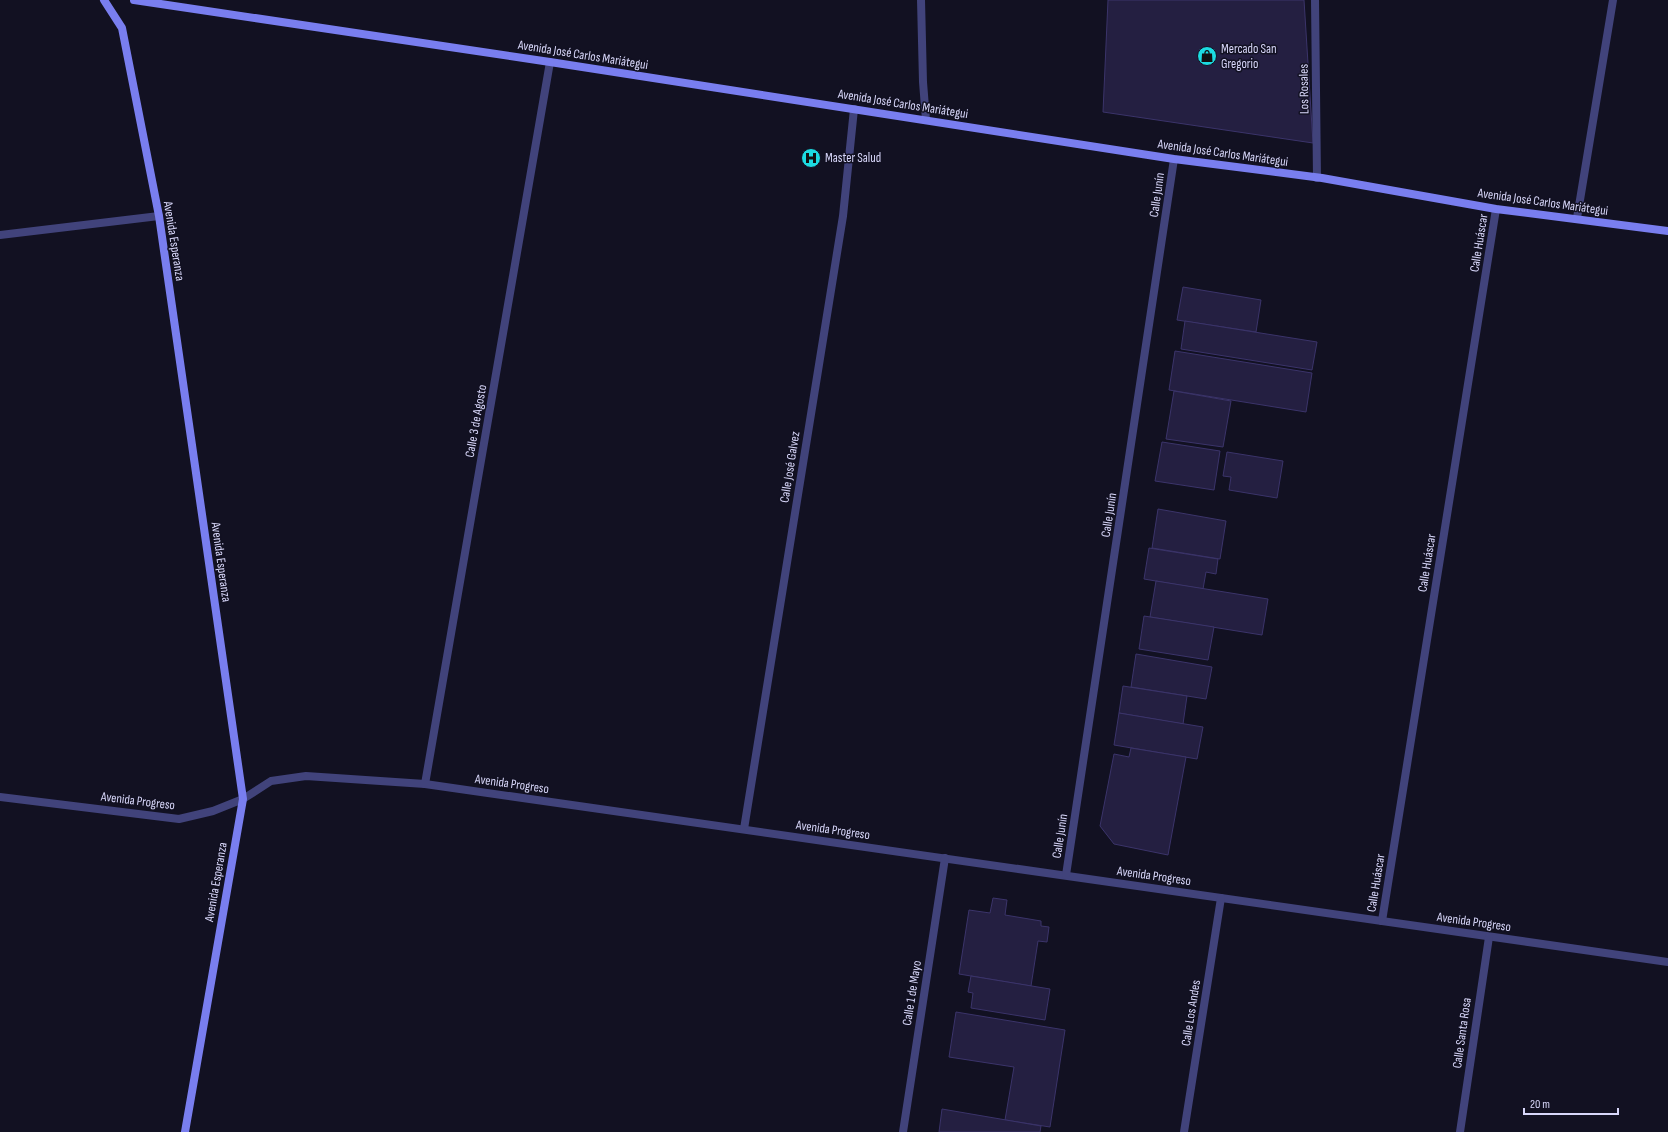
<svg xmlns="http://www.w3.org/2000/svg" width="1668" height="1132" font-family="'Sofia Sans Condensed',sans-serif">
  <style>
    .building { fill: #241f41; stroke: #3b346a }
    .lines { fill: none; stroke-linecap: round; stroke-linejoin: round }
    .street { stroke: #41437b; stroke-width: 8 }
    .secondary { stroke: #797eef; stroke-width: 8 }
    .labels { text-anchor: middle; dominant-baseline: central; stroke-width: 3; stroke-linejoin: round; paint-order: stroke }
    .poi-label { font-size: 13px; fill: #d8d7fa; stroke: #121122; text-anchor: start }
    .street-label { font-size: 13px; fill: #d8d7fa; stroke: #121122 }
  </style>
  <rect width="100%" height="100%" fill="#121122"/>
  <g class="building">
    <path d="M1108,0H1304L1313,143L1103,112Z"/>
    <path d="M1183,287L1261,300L1256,332L1177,320Z"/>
    <path d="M1185,321L1317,342L1312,370L1181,349Z"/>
    <path d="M1175,351L1312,373L1306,412L1169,390Z"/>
    <path d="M1174,391L1231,401L1223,447L1166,439Z"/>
    <path d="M1162,442L1220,451L1214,490L1155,481Z"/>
    <path d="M1227,452L1283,461L1277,498L1229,490L1231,477L1223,476Z"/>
    <path d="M1158,509L1226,521L1220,559L1152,548Z"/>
    <path d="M1149,548L1218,559L1216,574L1206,572L1203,589L1144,579Z"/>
    <path d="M1156,581L1268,599L1262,635L1150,617Z"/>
    <path d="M1144,616L1214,627L1208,660L1139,649Z"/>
    <path d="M1136,654L1212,667L1206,699L1131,687Z"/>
    <path d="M1123,686L1187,696L1183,724L1119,713Z"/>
    <path d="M1119,713L1203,727L1197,759L1114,745Z"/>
    <path d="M1131,748L1186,757L1168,855L1114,844L1100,826L1114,754L1129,757Z"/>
    <path d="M993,898L1007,900L1005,915L1041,921V926L1049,927L1047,942L1038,941L1031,986L959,974L969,910L990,913Z"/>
    <path d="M971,976L1050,989L1045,1020L971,1008L973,993L968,992Z"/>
    <path d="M956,1012L1065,1030L1050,1127L1005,1120L1014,1067L949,1057Z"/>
    <path d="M942,1109L1041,1126L1040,1132H939Z"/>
  </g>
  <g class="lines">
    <g class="street">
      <path d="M921,0L923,82L926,120"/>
      <path d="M1315,0L1317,178"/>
      <path d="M1577,218L1613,0"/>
      <path d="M0,235L159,216"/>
      <path d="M425,784L550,62"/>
      <path d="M0,797L179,819L213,811L243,799L271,781L306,776L425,784L1668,962"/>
      <path d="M744,829L843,216L854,109"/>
      <path d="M1066,875L1174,159"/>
      <path d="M1382,921L1496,209"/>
      <path d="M903,1132L945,858"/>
      <path d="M1184,1132L1221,898"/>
      <path d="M1460,1132L1489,937"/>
    </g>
    <g class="secondary">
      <path d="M104,0L122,28L159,216L243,799L185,1132"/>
      <path d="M134,0L550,62L1174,159L1322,178L1496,209L1668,231"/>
    </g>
  </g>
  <defs>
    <g id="shop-disc" transform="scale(1)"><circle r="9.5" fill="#1cdbe1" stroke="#121122"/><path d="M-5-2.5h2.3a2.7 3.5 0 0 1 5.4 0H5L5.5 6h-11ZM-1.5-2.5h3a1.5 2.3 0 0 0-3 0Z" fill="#111"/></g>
    <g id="hospital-disc" transform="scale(1)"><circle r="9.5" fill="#1cdbe1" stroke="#121122"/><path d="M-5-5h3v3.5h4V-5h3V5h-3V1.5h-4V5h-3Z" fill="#111"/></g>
  </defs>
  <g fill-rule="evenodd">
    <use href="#shop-disc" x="1207" y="56"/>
    <use href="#hospital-disc" x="811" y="158"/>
  </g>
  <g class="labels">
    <g class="poi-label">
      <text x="1221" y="49">Mercado San<tspan x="1221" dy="15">Gregorio</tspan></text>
      <text x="825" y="158">Master Salud</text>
    </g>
    <g class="street-label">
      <text transform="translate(583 55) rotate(9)">Avenida José Carlos Mariátegui</text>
      <text transform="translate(1304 89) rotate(-91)">Los Rosales</text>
      <text transform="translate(903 104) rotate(9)">Avenida José Carlos Mariátegui</text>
      <text transform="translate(1223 153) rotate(8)">Avenida José Carlos Mariátegui</text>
      <text transform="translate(1157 195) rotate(-82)">Calle Junín</text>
      <text transform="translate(1543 202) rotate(8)">Avenida José Carlos Mariátegui</text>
      <text transform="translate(174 241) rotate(81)">Avenida Esperanza</text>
      <text transform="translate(1479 243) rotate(-81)">Calle Huáscar</text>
      <text transform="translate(476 421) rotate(-80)">Calle 3 de Agosto</text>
      <text transform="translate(790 467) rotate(-81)">Calle José Galvez</text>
      <text transform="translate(1109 515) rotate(-81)">Calle Junín</text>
      <text transform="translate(221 562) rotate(82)">Avenida Esperanza</text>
      <text transform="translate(1427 563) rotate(-81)">Calle Huáscar</text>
      <text transform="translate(512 784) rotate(8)">Avenida Progreso</text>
      <text transform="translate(138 801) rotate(7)">Avenida Progreso</text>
      <text transform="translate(833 830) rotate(8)">Avenida Progreso</text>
      <text transform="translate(1060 836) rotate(-81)">Calle Junín</text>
      <text transform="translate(1154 876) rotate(8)">Avenida Progreso</text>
      <text transform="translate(216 882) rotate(-80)">Avenida Esperanza</text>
      <text transform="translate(1376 883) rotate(-81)">Calle Huáscar</text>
      <text transform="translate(1474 922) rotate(8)">Avenida Progreso</text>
      <text transform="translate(912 993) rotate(-81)">Calle 1 de Mayo</text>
      <text transform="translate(1191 1013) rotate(-81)">Calle Los Andes</text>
      <text transform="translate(1462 1033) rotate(-82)">Calle Santa Rosa</text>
    </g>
  </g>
  <path d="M1524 1108v6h94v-6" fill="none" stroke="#d8d7fa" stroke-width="2"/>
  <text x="1530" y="1108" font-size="12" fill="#d8d7fa" stroke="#121122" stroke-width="3" paint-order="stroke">20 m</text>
</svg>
